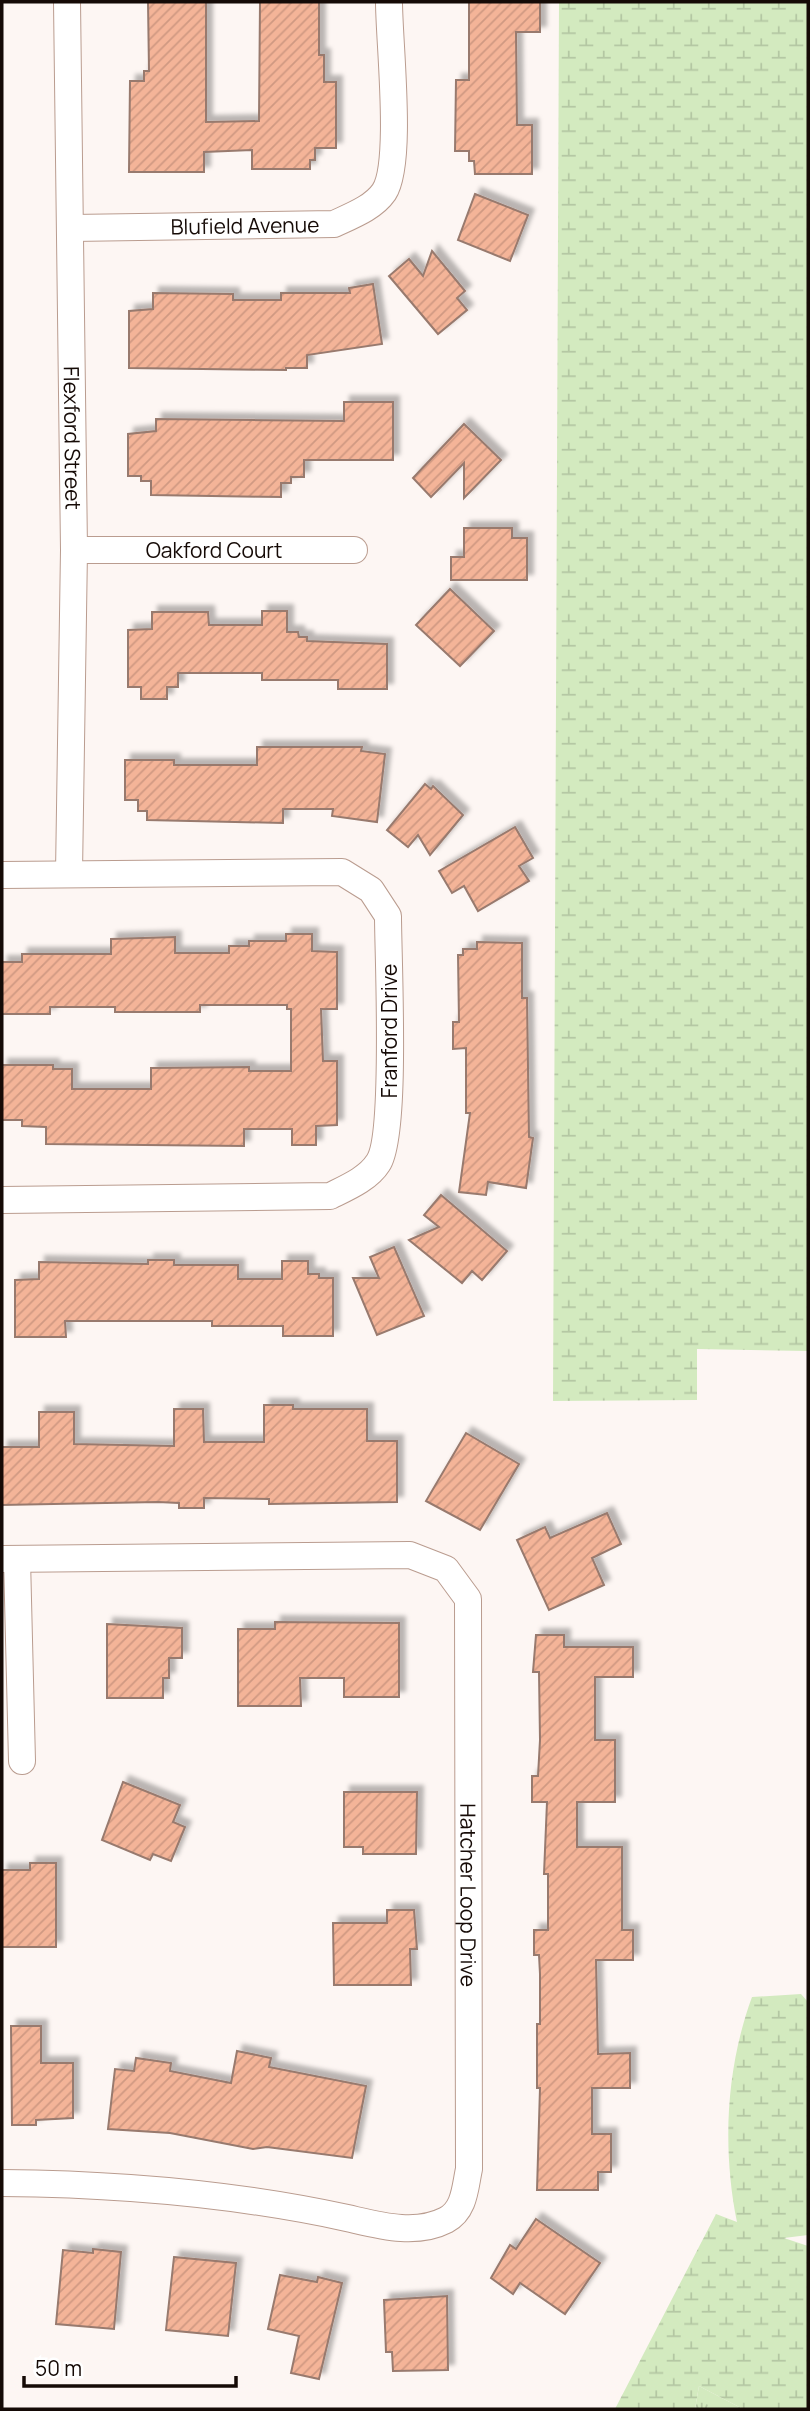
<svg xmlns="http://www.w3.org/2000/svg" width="810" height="2411" font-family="Manrope,sans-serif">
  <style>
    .grass { fill: url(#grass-tufts) }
    .wetland { fill: url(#wetland-marsh) }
    .building { fill: url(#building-hatch); stroke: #987a6e; stroke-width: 2; filter: url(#shadow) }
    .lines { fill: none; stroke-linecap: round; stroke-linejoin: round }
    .minor-casing { stroke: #ba9c8f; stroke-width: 28 }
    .minor { stroke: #fff; stroke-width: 26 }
    .labels { text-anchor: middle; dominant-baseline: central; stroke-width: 5; stroke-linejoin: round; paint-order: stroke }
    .street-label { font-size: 21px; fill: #150a06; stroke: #fff }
  </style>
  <defs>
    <pattern id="grass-tufts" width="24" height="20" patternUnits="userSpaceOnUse" patternTransform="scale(1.75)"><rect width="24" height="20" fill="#d3eabf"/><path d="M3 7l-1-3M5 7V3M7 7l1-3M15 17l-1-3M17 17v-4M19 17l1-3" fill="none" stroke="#b4c7a3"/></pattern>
    <pattern id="wetland-marsh" width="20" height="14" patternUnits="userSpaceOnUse" patternTransform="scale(1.75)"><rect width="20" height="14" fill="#d3eabf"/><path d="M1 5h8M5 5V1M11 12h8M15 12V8" fill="none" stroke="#b4c7a3"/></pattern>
    <pattern id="building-hatch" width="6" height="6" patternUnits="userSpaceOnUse" patternTransform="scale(1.75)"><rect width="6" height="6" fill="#f4b498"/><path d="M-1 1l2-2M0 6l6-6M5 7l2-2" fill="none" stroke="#d09982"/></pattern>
    <filter id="shadow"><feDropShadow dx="6" dy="-6" stdDeviation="2" flood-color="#0004"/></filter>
  </defs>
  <rect width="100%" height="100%" fill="#fdf6f3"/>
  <path class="grass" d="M699,2386L743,2409H695Z"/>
  <g class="wetland">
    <path d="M559,2H808V1351L697,1349V1400L553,1401Z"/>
    <path d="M801,1994L808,2002V2235L784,2238L808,2246V2409H743L699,2386L695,2409H615L716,2214L737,2222C722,2148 726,2068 752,1997Z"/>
  </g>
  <g class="building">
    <path d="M148,2H206V122L259,121L260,2H319V55H324V82H336V148H315V160H310V169H252V150L204,152V172H129L130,81H144V71H149Z"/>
    <path d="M469,2H540V32H516L517,125H532V174H475L474,161H469V151H455L456,80H469Z"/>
    <path d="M475,194L528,215L510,261L458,240Z"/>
    <path d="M432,251L465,291L457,298L467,310L438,334L389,276L409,259L423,276Z"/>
    <path d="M373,284L382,344L307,355V368H286V370L129,368V311L153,309V293L233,294V300H281V293H350L349,288Z"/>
    <path d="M344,402H393V460H304V477H291V483H281V497L151,495V481H141V476H128V434L156,431V419L344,421Z"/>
    <path d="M464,424L501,460L464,498V463L431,497L413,478Z"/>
    <path d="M464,528H512V538H527V580H451V557H464Z"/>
    <path d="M450,589L494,631L460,666L416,625Z"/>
    <path d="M262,611H287V632H298L299,637H307V641L387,644V689H338V680H262V673H178V687H167V699H141V687H128V630L152,629V612H208L209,625H262Z"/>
    <path d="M257,747H362L361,751L385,754L377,822L332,816L333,809H283V823L147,820V811H138V800H125V760H174V765H257Z"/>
    <path d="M425,784L431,789L433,786L463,815L430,855L418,835L408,847L387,830Z"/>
    <path d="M515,827L533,858L519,866L529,881L478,911L464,886L452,893L439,871Z"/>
    <path d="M286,934H312V951L337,952V1009H321L323,1061H337V1125L316,1126V1145H292V1129H244V1146L46,1144V1127L22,1126V1120H2V1065H53V1069H72V1089H151V1068L249,1067V1071H291V1009H287V1005H200V1012H115V1007H50V1014H2V962H22V954H111V939L175,937V953H229V946H249V941H286Z"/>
    <path d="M477,942L522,943V998H527L529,1137L533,1138L526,1188L488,1182L486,1195L459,1192L470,1113H466V1048L453,1049V1022H459L458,955H463V949H477Z"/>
    <path d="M441,1195L507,1251L482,1280L472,1271L462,1283L409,1240L439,1227L424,1215Z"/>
    <path d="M394,1247L424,1316L377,1335L353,1278H379L370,1257Z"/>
    <path d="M148,1260H174V1265H238V1279H282V1261H308V1274H319V1278H333V1336H283V1326H212V1321H65L66,1337H15V1280L39,1279V1262L148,1264Z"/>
    <path d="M264,1405H293V1409H367V1441H397V1502L269,1504V1499L204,1498V1508H179V1503L158,1502L2,1505V1447H39V1412H74V1444L174,1446V1409H203L204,1442H264Z"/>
    <path d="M466,1433L519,1464L480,1530L426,1501Z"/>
    <path d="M607,1513L621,1544L592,1558L604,1585L549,1610L517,1540L545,1527L550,1538Z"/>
    <path d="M275,1622L399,1623V1697H344V1678H300L301,1706H238V1629H275Z"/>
    <path d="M107,1624L182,1628V1658H169V1678H163V1698H107Z"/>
    <path d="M536,1635H564V1647H633V1677H595V1740H615V1802H577V1847H622V1930H633V1960H596L598,2054L630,2053V2088H592V2134H611V2172H598V2190H537L540,2088H537V2024H540V1974L539,1955H534V1930H548V1874H544L547,1802H532V1776H538L540,1740L539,1672H533Z"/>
    <path d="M123,1782L180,1805L173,1822L185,1827L171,1861L153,1854L150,1860L102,1840Z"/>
    <path d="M344,1792H417L416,1854H363V1847H344Z"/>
    <path d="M30,1863H56V1947H2V1870H30Z"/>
    <path d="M387,1910H414L417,1949H410L411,1985H334L333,1923H387Z"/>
    <path d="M11,2026H41V2063H73V2118L36,2120V2125H12Z"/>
    <path d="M237,2051L271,2058L269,2067L366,2086L352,2158L267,2147L253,2149L170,2133L108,2129L115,2069L134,2071L136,2058L171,2063L170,2071L231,2083Z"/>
    <path d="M536,2219L600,2263L565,2314L520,2283L513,2294L491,2278L510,2245L516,2249Z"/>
    <path d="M93,2249L121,2252L114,2329L56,2324L63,2250L93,2253Z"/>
    <path d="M174,2257L236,2263L228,2336L166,2330Z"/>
    <path d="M280,2275L317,2282L318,2277L342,2283L319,2379L291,2373L299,2336L268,2329Z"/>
    <path d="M447,2296L448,2370L393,2371L392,2352H386L384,2300Z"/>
  </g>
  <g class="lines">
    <g class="minor-casing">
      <g id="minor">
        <path id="s1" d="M67,2L74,550L69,873"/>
        <path id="s2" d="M72,228L334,224C351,216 373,208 384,192C403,163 389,42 389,2"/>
        <path id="s3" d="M74,550H354"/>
        <path d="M2,875L342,872L371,890L388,916C388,958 397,1136 378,1163C368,1179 346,1188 330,1196L2,1200"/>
        <path id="s4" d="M2,1559L410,1555L446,1569L468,1599L469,2169C465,2187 465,2210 446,2220C415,2236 378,2225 347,2218C232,2193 119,2184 2,2183"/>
        <path d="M17,1559L22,1761"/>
      </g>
    </g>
    <use href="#minor" class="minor"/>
  </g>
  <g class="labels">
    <g class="street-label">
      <text stroke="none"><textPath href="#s2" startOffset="173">Blufield Avenue</textPath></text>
      <text stroke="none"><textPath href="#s1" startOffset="436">Flexford Street</textPath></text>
      <text stroke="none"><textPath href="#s3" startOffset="140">Oakford Court</textPath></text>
      <text transform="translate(389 1031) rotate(-90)">Franford Drive</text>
      <text stroke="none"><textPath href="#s4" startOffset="780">Hatcher Loop Drive</textPath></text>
    </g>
  </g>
  <rect width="810" height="2411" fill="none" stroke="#150a06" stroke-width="7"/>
  <path d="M24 2376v10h212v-10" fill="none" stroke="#150a06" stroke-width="3.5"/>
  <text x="35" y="2376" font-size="21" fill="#150a06" stroke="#ffffff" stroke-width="5" paint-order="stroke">50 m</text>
</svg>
